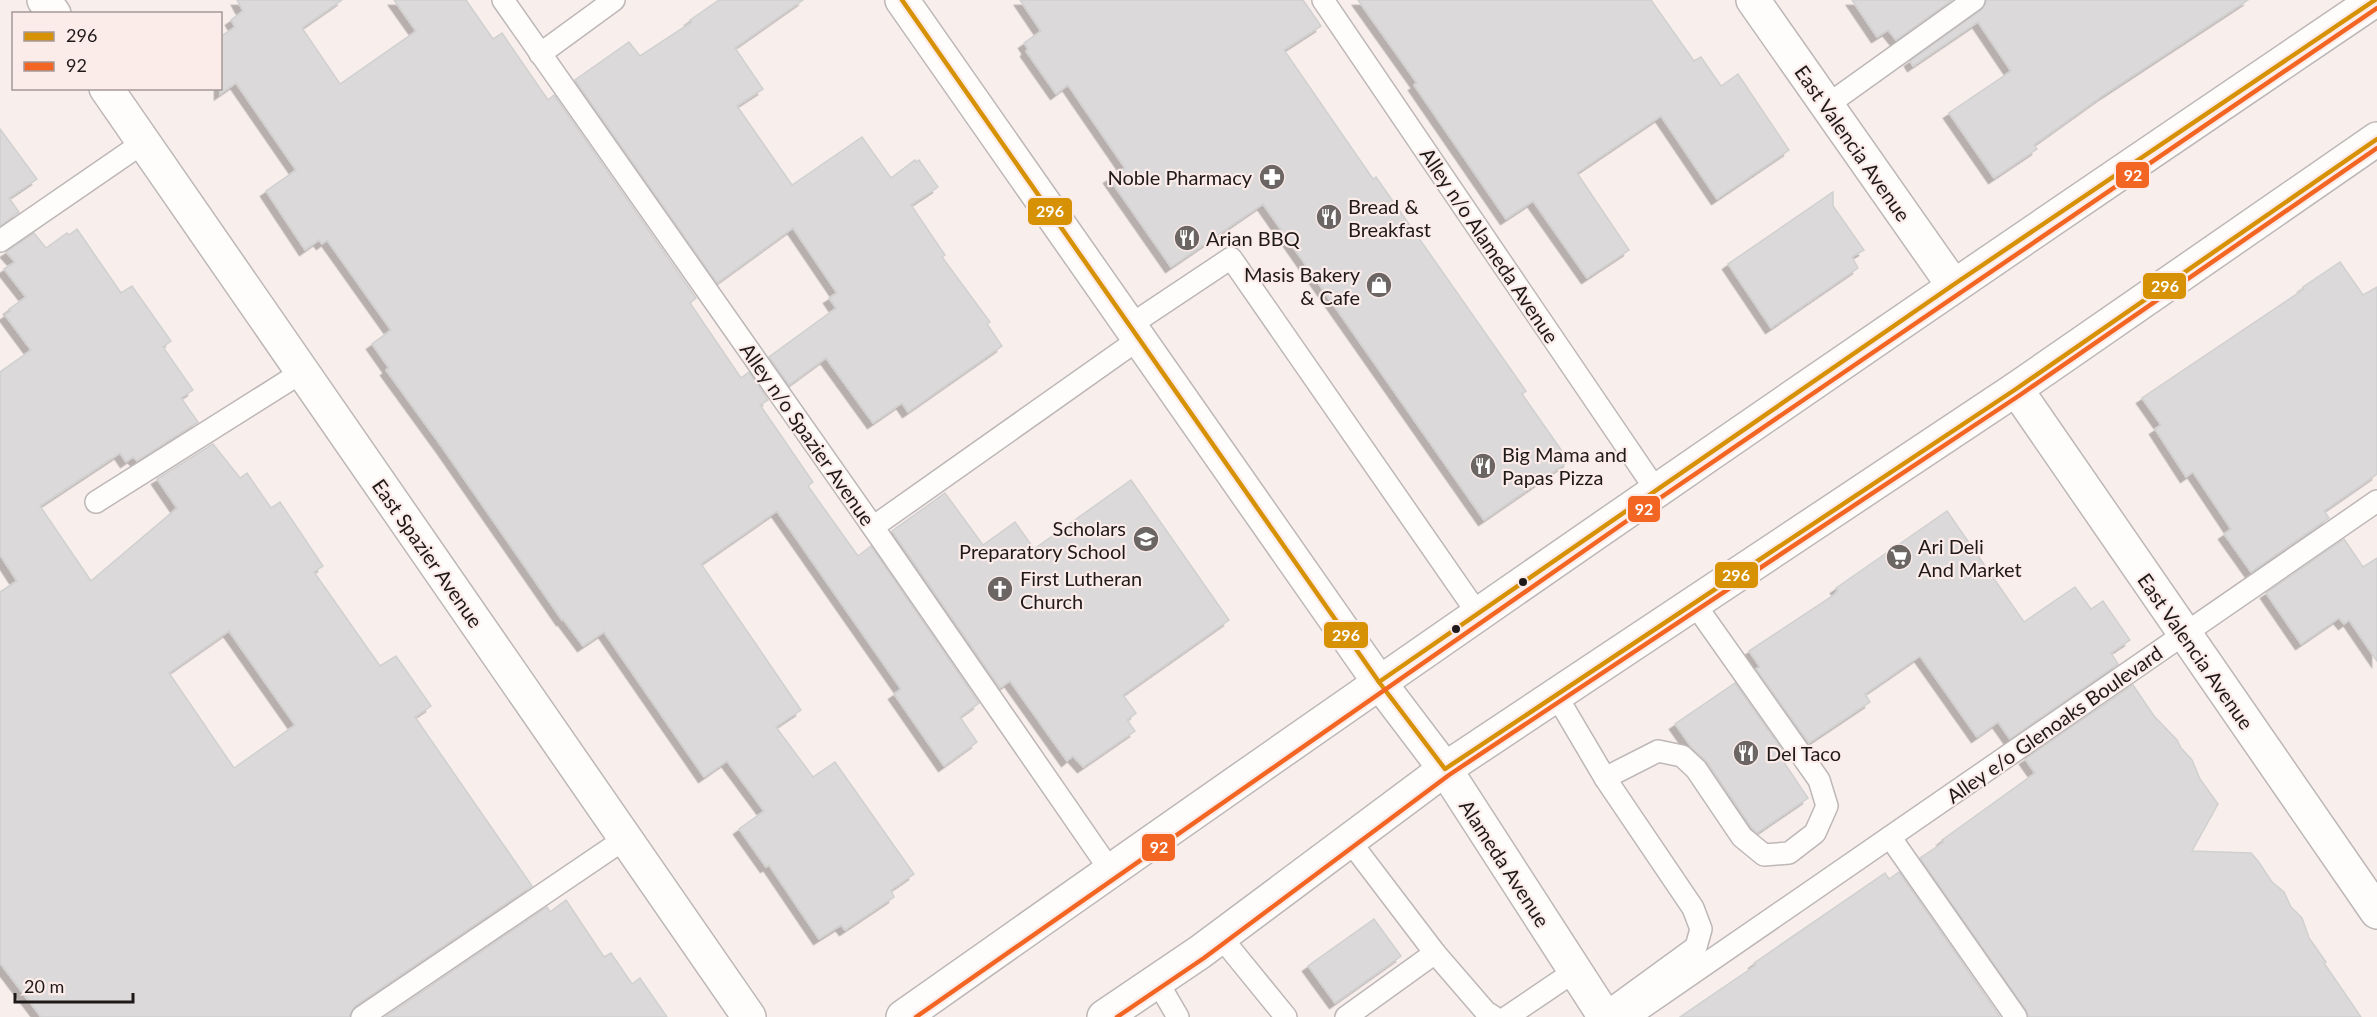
<svg xmlns="http://www.w3.org/2000/svg" width="2377" height="1017" font-family="Lato,sans-serif">
  <style>
    .building { fill: #dbd9da; stroke: #d1d0d0; stroke-width: 1.5; fill-rule: evenodd; filter: url(#shadow) }
    .lines { fill: none; stroke-linecap: round; stroke-linejoin: round }
    .service-casing { stroke: #beb7b7; stroke-width: 24 }
    .minor-casing { stroke: #beb7b7; stroke-width: 36 }
    .tertiary-casing { stroke: #beb7b7; stroke-width: 36 }
    .secondary-casing { stroke: #beb7b7; stroke-width: 36 }
    .service { stroke: #fefdfc; stroke-width: 21 }
    .minor { stroke: #fefdfc; stroke-width: 33 }
    .tertiary { stroke: #fefdfc; stroke-width: 33 }
    .secondary { stroke: #fefdfc; stroke-width: 33 }
    .bus-1-casing { stroke: #fcece9; stroke-width: 9 }
    .bus-2-casing { stroke: #fcece9; stroke-width: 9 }
    .bus-1 { stroke: #d79104; stroke-width: 4.5 }
    .bus-2 { stroke: #f26522; stroke-width: 4.5 }
    .bus-dot { fill: #1f1a19; stroke: #fcece9; stroke-width: 2 }
    .labels { text-anchor: middle; dominant-baseline: central; stroke-width: 4.5; stroke-linejoin: round; paint-order: stroke }
    .street-label { font-size: 20px; fill: #1f1a19; stroke: #fcece9 }
    .poi-label { font-size: 20px; fill: #1f1a19; stroke: #fcece9; text-anchor: start }
    .line-badge { stroke: #fcece9; stroke-width: 2 }
    .badge-label { font-size: 16px; text-anchor: middle; font-weight: bold; fill: #fff }
  </style>
  <defs>
    <filter id="shadow"><feDropShadow dx="-5.5" dy="5.5" stdDeviation="0" flood-color="#0004"/></filter>
  </defs>
  <rect width="100%" height="100%" fill="#f8efed"/>
  <g class="building">
    <path d="M237,0H342L302,28L340,84L416,31L394,0H466L493,39L502,33L548,100L554,95L696,298L690,303L741,378L749,372L768,400L760,405L813,482L808,486L858,556L871,546L979,703L960,717L977,742L944,766L894,694L901,689L777,511L701,564L801,710L776,727L813,777L835,762L914,874L891,890L894,897L845,930L841,925L819,939L769,865L766,867L739,829L764,811L727,761L704,777L604,632L583,646L563,619L562,620L442,447L386,370L389,368L372,344L391,330L327,240L322,244L319,240L305,250L266,191L296,170L236,83L220,94V37L235,27L231,20L243,11Z"/>
    <path d="M719,0H803L735,48L763,89L737,106L792,185L862,137L891,178L915,160L916,162L919,160L938,187L911,205L945,255L942,257L990,322L987,324L1002,346L908,412L902,403L873,423L826,358L789,385L769,357L836,308L829,298L837,293L793,228L717,283L575,80L629,42L640,56L692,22L690,20Z"/>
    <path d="M1020,0H1303L1321,26L1284,50L1373,179L1376,177L1526,391L1522,394L1569,461L1484,520L1263,204L1171,267L1109,178L1125,168L1068,85L1056,94L1026,51L1028,49L1024,43L1041,31Z"/>
    <path d="M1358,0H1651L1694,61L1701,57L1721,86L1738,74L1789,150L1717,199L1661,116L1577,173L1629,250L1587,278L1533,201L1506,219L1414,85L1417,83Z"/>
    <path d="M1852,0H1952L1896,40L1888,30L1877,37Z"/>
    <path d="M1987,0H2248L2105,94L2034,145L2037,149L1994,178L1949,113L2011,71L1978,22L1913,66L1910,61L1981,10Z"/>
    <path d="M0,129L37,179L9,198L19,212L0,226Z"/>
    <path d="M1833,192V206L1864,250L1852,257L1858,268L1771,328L1728,264Z"/>
    <path d="M77,229L121,293L132,286L171,341L163,347L193,390L181,398L198,422L137,461L133,457L126,462L120,453L40,506L91,581L177,508L157,479L213,444L240,478L247,473L271,508L280,502L323,566L314,572L380,666L396,656L431,706L415,717L532,886L355,1006L349,1017H41L0,963V592L17,581L0,555V372L31,350L5,315L11,311L9,309L26,297L4,269L15,262L6,252L34,233L46,248L67,233L69,235ZM229,631L295,725L234,768L169,673Z"/>
    <path d="M2340,262L2363,295L2377,287V474L2324,511L2329,518L2251,572L2224,534L2231,529L2193,472L2186,477L2155,429L2161,425L2142,398L2304,289L2303,287Z"/>
    <path d="M1131,480L1229,620L1123,695L1136,713L1127,720L1135,731L1083,767L1073,756L1067,761L1010,681L1000,688L892,531L945,493L983,545L1015,522L1034,549Z"/>
    <path d="M1947,511L2024,622L2075,587L2091,609L2103,601L2130,640L2111,653L2118,664L2010,739L1998,722L1977,737L1920,656L1865,694L1870,702L1809,743L1756,669L1760,667L1749,651L1834,595L1838,590L1836,588Z"/>
    <path d="M2344,539L2363,567L2377,558V661L2349,620L2344,624L2339,618L2301,644L2266,593Z"/>
    <path d="M1735,683L1788,758L1783,761L1808,798L1757,833L1752,828L1707,762L1692,748L1675,724Z"/>
    <path d="M2133,685L2154,716L2177,740L2181,748L2192,760L2200,779L2218,804L2192,851L2251,853L2258,861L2272,882L2284,892L2291,907L2302,918L2309,938L2326,962L2324,963L2361,1017H2029L2026,1010L1920,858L1944,842L1942,840L2035,773L2025,759Z"/>
    <path d="M1899,872L2000,1017H1680L1756,965L1754,963L1885,873L1889,879Z"/>
    <path d="M566,900L604,957L611,953L632,984L640,978L667,1017H385L547,907L550,912Z"/>
    <path d="M1374,919L1401,956L1335,1003L1308,966Z"/>
  </g>
  <g class="lines">
    <g class="service-casing">
      <g id="service">
        <path d="M503,0L873,527L1110,870"/>
        <path d="M1323,0L1656,490"/>
        <path d="M540,54L614,0"/>
        <path d="M1826,106L1974,0"/>
        <path d="M0,241L144,142"/>
        <path d="M1129,326L1231,258L1478,614"/>
        <path d="M96,502L302,372"/>
        <path d="M873,527L1139,339"/>
        <path d="M1556,695L1605,778L1693,908L1701,929L1696,947L1604,1014"/>
        <path d="M1605,778L1658,751L1682,756L1696,769L1742,837L1764,855L1789,853L1815,833L1827,806L1819,780L1694,603"/>
        <path d="M1890,837L2016,1017"/>
        <path d="M1220,936L1286,1017"/>
        <path d="M1435,953L1486,1012L1494,1017"/>
        <path d="M1157,981L1178,1017"/>
        <path d="M362,1017L626,838"/>
        <path d="M1346,1017L1435,953L1349,840"/>
        <path d="M1507,1017L1575,971"/>
        <path d="M1629,1017L2377,501"/>
      </g>
    </g>
    <g class="minor-casing">
      <g id="minor">
        <path d="M44,0L54,14"/>
        <path d="M1753,0L1953,285"/>
        <path d="M106,88L749,1017"/>
        <path d="M2016,389L2377,912"/>
      </g>
    </g>
    <g class="tertiary-casing">
      <path id="tertiary" d="M1445,769L1605,1017"/>
    </g>
    <g class="secondary-casing">
      <g id="secondary">
        <path d="M902,0L1379,682L1445,769"/>
        <path d="M903,1017C1390,673 1881,334 2375,0"/>
        <path d="M1104,1017L1200,952L1445,769L2016,389L2377,139"/>
      </g>
    </g>
    <use href="#service" class="service"/>
    <use href="#minor" class="minor"/>
    <use href="#tertiary" class="tertiary"/>
    <use href="#secondary" class="secondary"/>
    <g class="bus-1-casing">
      <g id="bus-1">
        <path d="M902,0L1379,682L1445,769L2016,389L2377,139"/>
        <path d="M1379,682L1953,285L2375,0"/>
      </g>
    </g>
    <g class="bus-2-casing">
      <g id="bus-2">
        <path d="M916,1017L1641,511L2377,8"/>
        <path d="M1117,1017L1204,958L1449,775L2020,395L2377,148"/>
      </g>
    </g>
    <use href="#bus-1" class="bus-1"/>
    <use href="#bus-2" class="bus-2"/>
  </g>
  <defs>
    <g id="pharmacy-disc" transform="scale(1.35)"><circle r="9.5" fill="#6b6563" stroke="#fcece9"/><path d="M-2-6h4v4h4v4h-4v4h-4v-4h-4v-4h4Z" fill="#fff"/></g>
    <g id="restaurant-disc" transform="scale(1.35)"><circle r="9.5" fill="#6b6563" stroke="#fcece9"/><path d="M-5-6h1v4h1v-4h1v4h1v-4h1v5L-1.5 .5V6h-2V.5L-5-1ZM5-6V6H3V1.5H1.5Q1.5-4 5-6Z" fill="#fff"/></g>
    <g id="shop-disc" transform="scale(1.35)"><circle r="9.5" fill="#6b6563" stroke="#fcece9"/><path d="M-5-2.5h2.3a2.7 3.5 0 0 1 5.4 0H5L5.5 6h-11ZM-1.5-2.5h3a1.5 2.3 0 0 0-3 0Z" fill="#fff"/></g>
    <g id="school-disc" transform="scale(1.35)"><circle r="9.5" fill="#6b6563" stroke="#fcece9"/><path d="M0-5L7-2L0 1L-7-2ZM-4 1L0 2.5L4 1V4Q0 6-4 4Z" fill="#fff"/></g>
    <g id="supermarket-disc" transform="scale(1.35)"><circle r="9.5" fill="#6b6563" stroke="#fcece9"/><path d="M-6-5.5h2.5l.6 2H6L4.5 2H-2.5L-4.4-4H-6ZM-1.5 3.2a1.3 1.3 0 1 0 .1 0ZM3 3.2a1.3 1.3 0 1 0 .1 0Z" fill="#fff"/></g>
    <g id="church-disc" transform="scale(1.35)"><circle r="9.5" fill="#6b6563" stroke="#fcece9"/><path d="M-1.2-6h2.4v3.5h3.3v2.4h-3.3V6h-2.4V-.1h-3.3v-2.4h3.3Z" fill="#fff"/></g>
  </defs>
  <g fill-rule="evenodd">
    <use href="#pharmacy-disc" x="1272" y="177"/>
    <use href="#restaurant-disc" x="1329" y="217"/>
    <use href="#restaurant-disc" x="1187" y="238"/>
    <use href="#shop-disc" x="1379" y="285"/>
    <use href="#restaurant-disc" x="1483" y="466"/>
    <use href="#school-disc" x="1146" y="539"/>
    <use href="#supermarket-disc" x="1899" y="557"/>
    <use href="#church-disc" x="1000" y="589"/>
    <use href="#restaurant-disc" x="1746" y="753"/>
  </g>
  <g class="bus-dot">
    <circle cx="1523" cy="582" r="5"/>
    <circle cx="1456" cy="629" r="5"/>
  </g>
  <g class="labels">
    <g class="street-label">
      <text transform="translate(1853 143) rotate(55)">East Valencia Avenue</text>
      <text transform="translate(1490 245) rotate(56)">Alley n/o Alameda Avenue</text>
      <text transform="translate(808 434) rotate(55)">Alley n/o Spazier Avenue</text>
      <text transform="translate(428 553) rotate(55)">East Spazier Avenue</text>
      <text transform="translate(2196 651) rotate(55)">East Valencia Avenue</text>
      <text transform="translate(2054 724) rotate(-35)">Alley e/o Glenoaks Boulevard</text>
      <text transform="translate(1505 863) rotate(57)">Alameda Avenue</text>
    </g>
    <g class="poi-label">
      <text x="1252" y="177" text-anchor="end">Noble Pharmacy</text>
      <text x="1348" y="206">Bread &amp;<tspan x="1348" dy="23">Breakfast</tspan></text>
      <text x="1206" y="238">Arian BBQ</text>
      <text x="1360" y="274" text-anchor="end">Masis Bakery<tspan x="1360" dy="23">&amp; Cafe</tspan></text>
      <text x="1502" y="454">Big Mama and<tspan x="1502" dy="23">Papas Pizza</tspan></text>
      <text x="1126" y="528" text-anchor="end">Scholars<tspan x="1126" dy="23">Preparatory School</tspan></text>
      <text x="1918" y="546">Ari Deli<tspan x="1918" dy="23">And Market</tspan></text>
      <text x="1020" y="578">First Lutheran<tspan x="1020" dy="23">Church</tspan></text>
      <text x="1766" y="753">Del Taco</text>
    </g>
  </g>
  <g class="line-badge">
    <rect x="2115" y="161" width="35" height="28" rx="6" fill="#f26522"/>
    <rect x="1027" y="197" width="46" height="29" rx="6" fill="#d79104"/>
    <rect x="2142" y="272" width="45" height="28" rx="6" fill="#d79104"/>
    <rect x="1627" y="495" width="34" height="28" rx="6" fill="#f26522"/>
    <rect x="1714" y="561" width="45" height="28" rx="6" fill="#d79104"/>
    <rect x="1323" y="621" width="46" height="28" rx="6" fill="#d79104"/>
    <rect x="1141" y="833" width="35" height="29" rx="6" fill="#f26522"/>
  </g>
  <g class="badge-label">
    <text x="2133" y="181">92</text>
    <text x="1050" y="217">296</text>
    <text x="2165" y="292">296</text>
    <text x="1644" y="515">92</text>
    <text x="1736" y="581">296</text>
    <text x="1346" y="641">296</text>
    <text x="1159" y="853">92</text>
  </g>
  <rect x="12" y="12" width="210" height="78" fill="#fcece9" stroke="#a49896" stroke-width="1.5"/>
  <rect x="24" y="32" width="30" height="9" fill="#d79104" stroke="#a49896" stroke-width="1.5"/>
  <text x="66" y="42" font-size="18" fill="#1f1a19">296</text>
  <rect x="24" y="62" width="30" height="9" fill="#f26522" stroke="#a49896" stroke-width="1.5"/>
  <text x="66" y="72" font-size="18" fill="#1f1a19">92</text>
  <path d="M15 993v9h118v-9" fill="none" stroke="#1f1a19" stroke-width="3"/>
  <text x="24" y="993" font-size="18" fill="#1f1a19" stroke="#fcece9" stroke-width="4.5" paint-order="stroke">20 m</text>
</svg>
